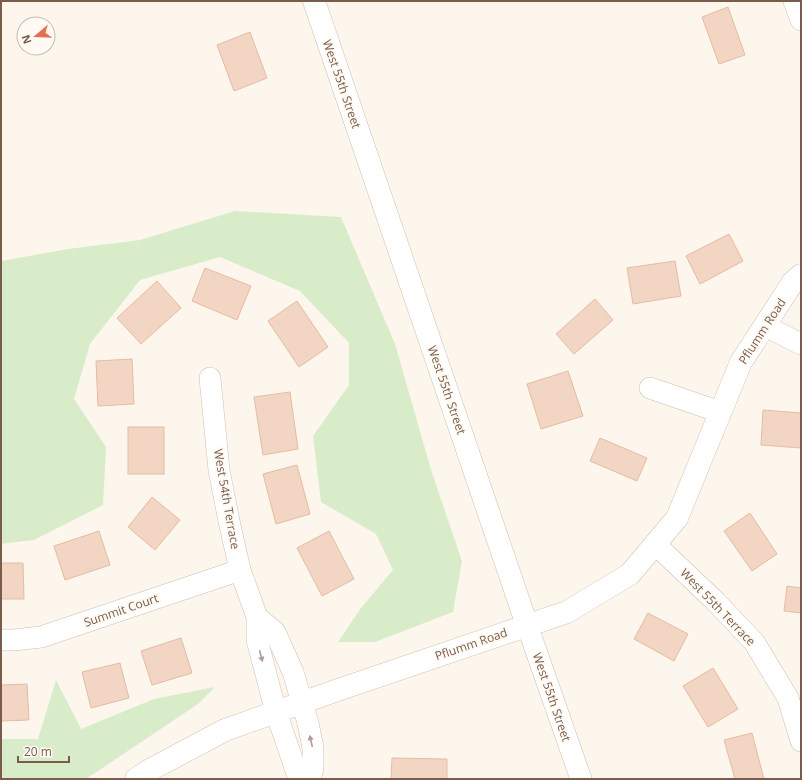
<svg xmlns="http://www.w3.org/2000/svg" width="802" height="780" font-family="'Open Sans',sans-serif">
  <style>
    .green { fill: #d8ecc9 }
    .building { fill: #f3d5c3; stroke: #e6bba3 }
    .lines { fill: none; stroke-linecap: round; stroke-linejoin: round }
    .minor-casing { stroke: #d1beb0; stroke-width: 22 }
    .tertiary-casing { stroke: #d1beb0; stroke-width: 23 }
    .secondary-casing { stroke: #d6c0b0; stroke-width: 23 }
    .minor { stroke: #fff; stroke-width: 21 }
    .tertiary { stroke: #fff; stroke-width: 22 }
    .secondary { stroke: #fff; stroke-width: 22 }
    .oneway { fill: #af9d94 }
    .labels { text-anchor: middle; dominant-baseline: central; stroke-width: 4; stroke-linejoin: round; paint-order: stroke }
    .street-label { font-size: 12px; fill: #7a5c4d; stroke: #fffaf3 }
  </style>
  <rect width="100%" height="100%" fill="#fdf6ec"/>
  <g class="green">
    <path d="M235,211L341,217L395,344L432,473L462,561L453,612L375,642H338L361,608L393,570L376,534L321,502L313,436L349,385V343L300,291L220,257L140,280L90,344L74,399L106,447L103,505L34,540L1,544V261L68,249L140,240Z"/>
    <path d="M56,680L81,729L154,699L215,687L198,704L86,779H1V739H38Z"/>
  </g>
  <g class="building">
    <path d="M728,7L745,55L719,64L702,17Z"/>
    <path d="M250,32L267,78L234,91L217,45Z"/>
    <path d="M729,234L743,261L700,284L686,256Z"/>
    <path d="M675,261L681,296L633,304L627,268Z"/>
    <path d="M205,268L251,286L237,320L192,301Z"/>
    <path d="M157,281L181,308L141,344L117,318Z"/>
    <path d="M595,299L613,320L574,354L556,334Z"/>
    <path d="M297,301L328,347L299,367L268,321Z"/>
    <path d="M132,359L134,404L98,406L96,361Z"/>
    <path d="M568,371L583,416L541,429L527,384Z"/>
    <path d="M290,392L298,449L263,455L254,397Z"/>
    <path d="M763,410L801,413V448L761,445Z"/>
    <rect x="128" y="427" width="36" height="47"/>
    <path d="M600,438L647,458L637,481L590,461Z"/>
    <path d="M297,465L310,514L276,524L263,474Z"/>
    <path d="M152,497L180,520L155,550L128,527Z"/>
    <path d="M750,513L777,554L752,571L724,531Z"/>
    <path d="M99,531L110,565L65,580L54,546Z"/>
    <path d="M329,531L354,579L322,596L297,548Z"/>
    <path d="M1,563H23L24,599H1Z"/>
    <path d="M787,586L801,588V613L784,611Z"/>
    <path d="M648,613L688,634L674,661L634,639Z"/>
    <path d="M181,638L192,673L152,685L141,651Z"/>
    <path d="M120,663L129,698L91,708L82,672Z"/>
    <path d="M713,668L738,709L708,727L683,686Z"/>
    <path d="M27,684L29,720L1,721V685Z"/>
    <path d="M752,733L764,779H735L724,740Z"/>
    <path d="M392,758L447,759V779H391Z"/>
  </g>
  <g class="lines">
    <g class="minor-casing">
      <g id="minor">
        <path d="M794,1L801,20"/>
        <path d="M765,326L801,344"/>
        <path d="M210,378L219,470L229,521L240,570L257,617V640L276,712L299,779"/>
        <path d="M650,388L720,412"/>
        <path d="M655,544L714,600L754,642L788,698L801,741"/>
        <path d="M257,617L275,632L293,672L308,723L313,748V769L310,779"/>
        <path d="M527,625L581,779"/>
        <path d="M1,640H14L41,637L240,570"/>
      </g>
    </g>
    <g class="tertiary-casing">
      <path id="tertiary" d="M314,1L527,625"/>
    </g>
    <g class="secondary-casing">
      <path id="secondary" d="M136,779L148,771L225,730L335,691L567,612L630,574L677,518L741,362L793,282L801,275"/>
    </g>
    <use href="#minor" class="minor"/>
    <use href="#tertiary" class="tertiary"/>
    <use href="#secondary" class="secondary"/>
  </g>
  <defs><path id="oneway-solid" d="M-6-.8H1V-3.2L6.5 0L1 3.2V.8H-6Z"/></defs>
  <g class="oneway">
    <use href="#oneway-solid" transform="translate(261 656) rotate(75)"/>
    <use href="#oneway-solid" transform="translate(311 741) rotate(-103)"/>
  </g>
  <g class="labels">
    <g class="street-label">
      <text transform="translate(342 84) rotate(71)">West 55th Street</text>
      <text transform="translate(762 331) rotate(-57)">Pflumm Road</text>
      <text transform="translate(447 390) rotate(71)">West 55th Street</text>
      <text transform="translate(227 499) rotate(80)">West 54th Terrace</text>
      <text transform="translate(718 607) rotate(46)">West 55th Terrace</text>
      <text transform="translate(121 610) rotate(-19)">Summit Court</text>
      <text transform="translate(471 644) rotate(-19)">Pflumm Road</text>
      <text transform="translate(552 697) rotate(71)">West 55th Street</text>
    </g>
  </g>
  <rect width="802" height="780" fill="none" stroke="#7a5c4d" stroke-width="4"/>
  <g transform="translate(36 36) rotate(251)"><circle r="19" fill="#fffaf3" stroke="#cabbb1"/>
  <path d="M0-3L7 15L0 10L-7 15Z" fill="#e76f51"/>
  <text y="-6" font-size="11" font-weight="bold" text-anchor="middle" fill="#7a5c4d">N</text>
  </g>
  <path d="M18 756v6h51v-6" fill="none" stroke="#7a5c4d" stroke-width="2"/>
  <text x="24" y="756" font-size="12" fill="#7a5c4d" stroke="#fffaf3" stroke-width="3" paint-order="stroke">20 m</text>
</svg>
